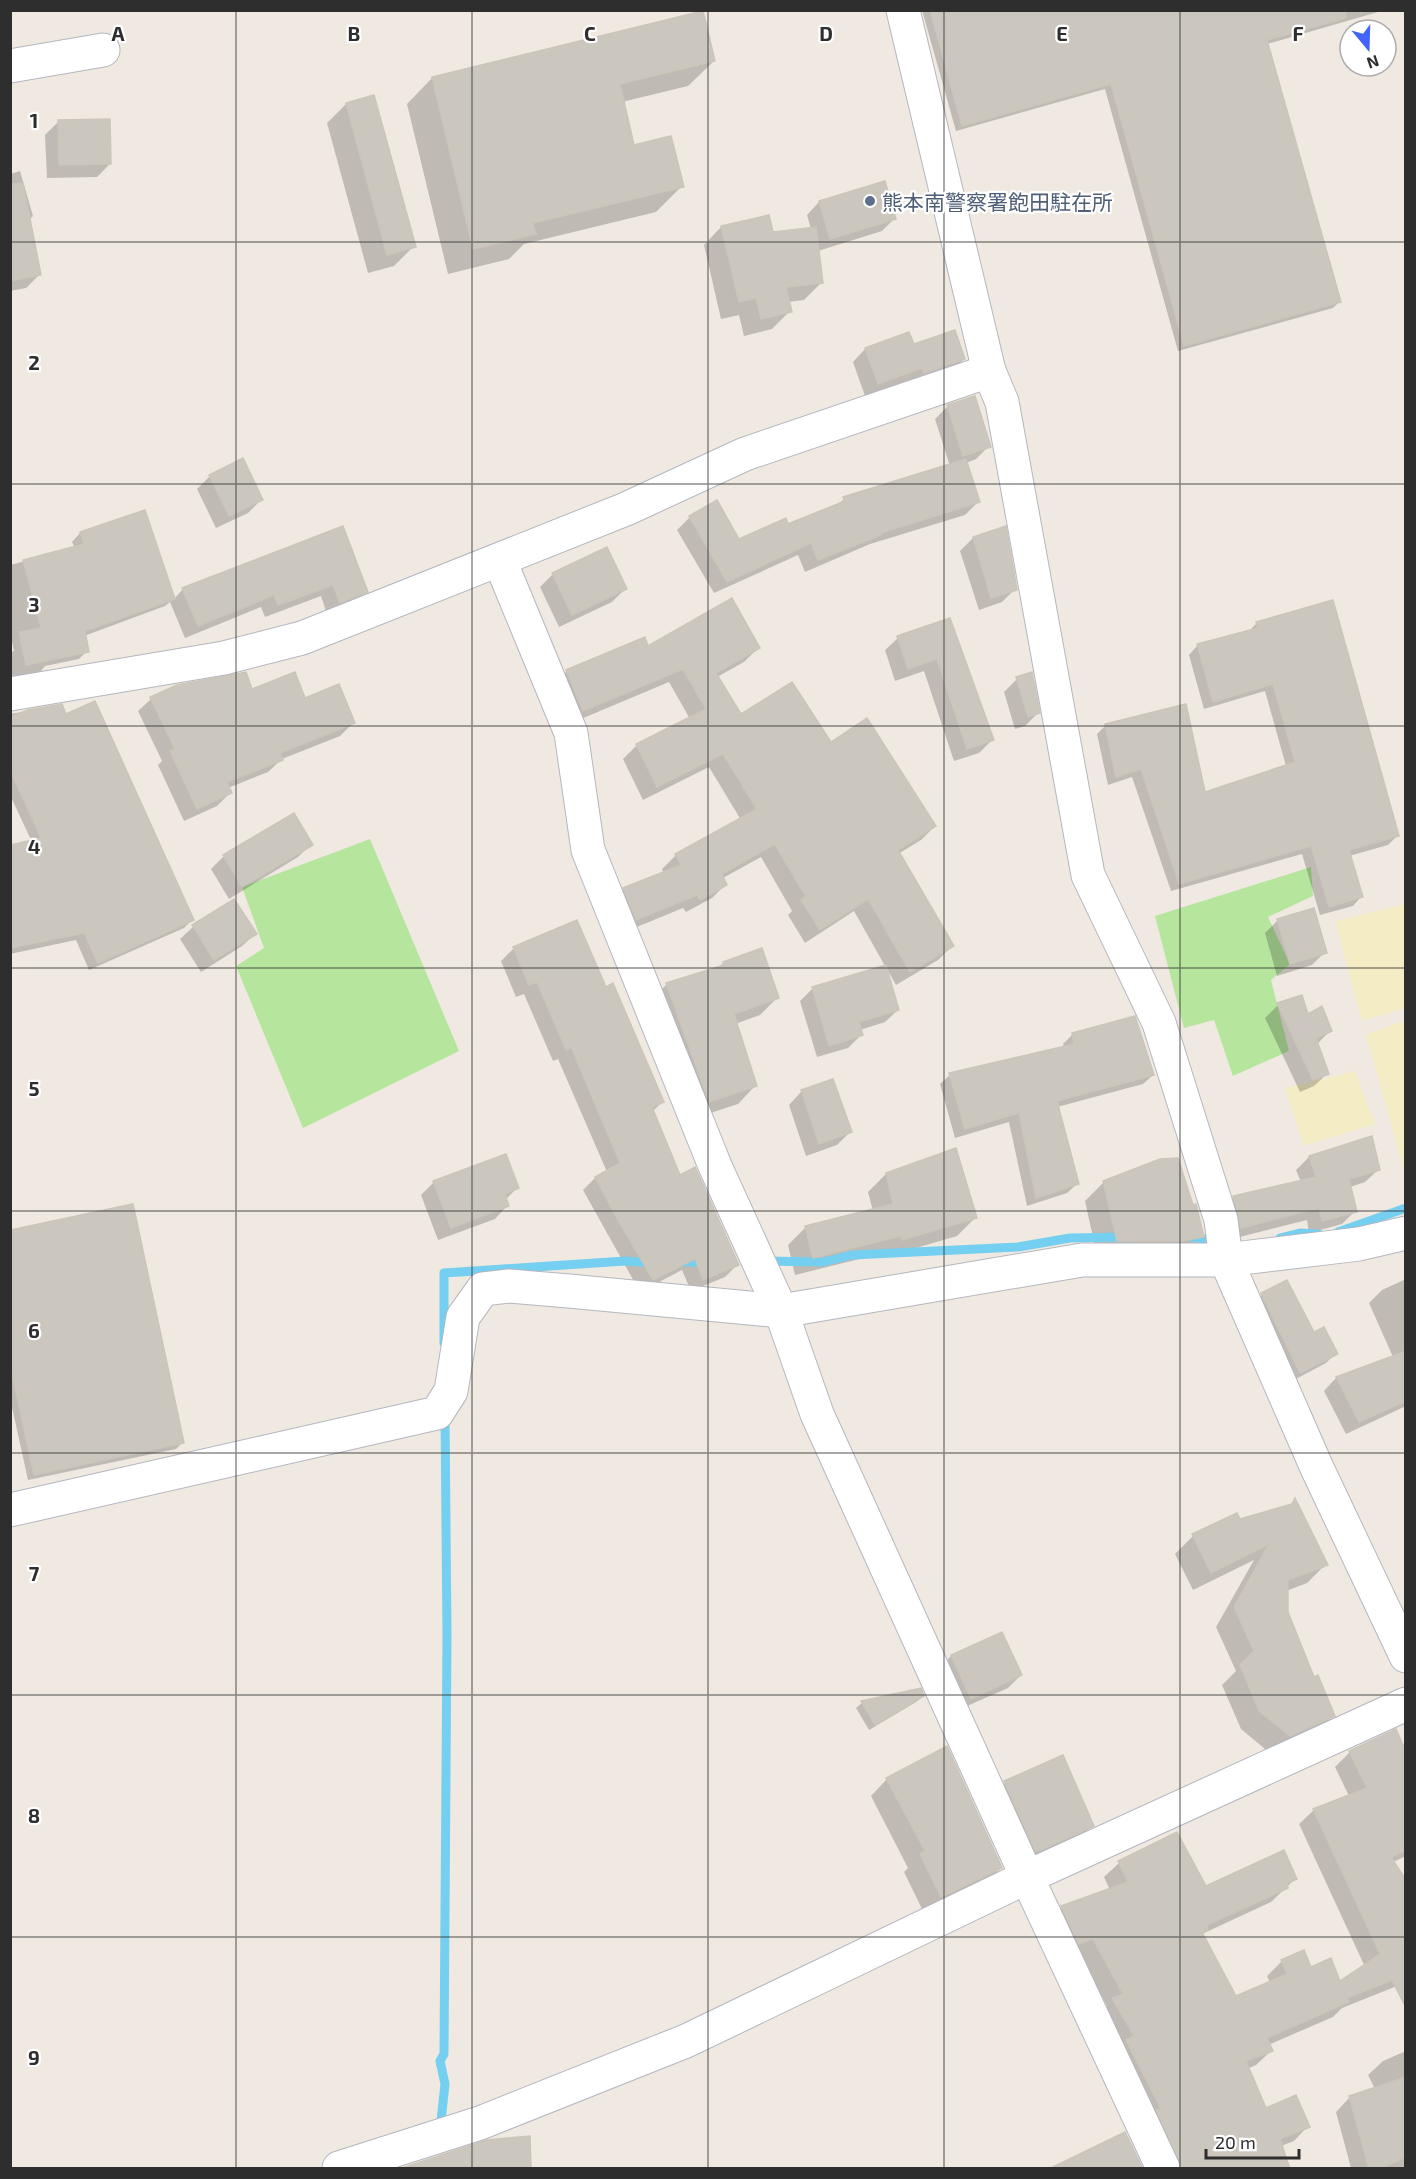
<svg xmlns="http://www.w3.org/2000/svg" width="1416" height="2179" font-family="'Exo 2','Noto Sans JP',sans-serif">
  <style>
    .green { fill: #b6e59e }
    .sand { fill: #f3ecc5 }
    .shadow { fill: #0003 }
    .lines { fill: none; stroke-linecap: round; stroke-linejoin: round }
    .stream { stroke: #75cff0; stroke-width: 9 }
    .building { fill: #cbc7bf; stroke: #cbc5ba; stroke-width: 1.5 }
    .minor-casing { stroke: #b4b7c1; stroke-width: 35 }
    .minor { stroke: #fff; stroke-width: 33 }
    .grid { fill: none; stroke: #2e2e2e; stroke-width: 1.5; stroke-opacity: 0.55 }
    .service-dot { fill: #5c6f8a; stroke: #fff; stroke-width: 2 }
    .labels { text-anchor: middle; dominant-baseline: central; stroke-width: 4.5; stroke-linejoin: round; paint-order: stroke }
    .service-label { font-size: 21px; fill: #4e5e75; stroke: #fff; text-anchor: start }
    .grid-label { font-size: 20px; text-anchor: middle; font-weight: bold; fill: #2e2e2e; stroke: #fff; stroke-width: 4.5; stroke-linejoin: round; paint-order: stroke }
  </style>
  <rect width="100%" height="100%" fill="#efe9e1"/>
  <g class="green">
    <path d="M370,839L459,1051L303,1128L236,966L264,948L242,887Z"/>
    <path d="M1311,867L1313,896L1268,917L1290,964L1271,980L1289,1051L1233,1076L1214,1020L1184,1028L1155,916Z"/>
  </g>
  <g class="sand">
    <path d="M1405,904V1008L1362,1021L1335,921Z"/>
    <path d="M1405,1020H1406L1405,1173L1366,1035Z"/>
    <path d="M1355,1071L1375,1124L1304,1146L1285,1088Z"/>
  </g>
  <g class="shadow">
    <path d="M922,10H1385L1267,44L1339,302L1333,308L1178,351L1105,89L956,131Z"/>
    <path d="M714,61L688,86L622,102L633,146L682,186L656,212L524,244L509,259L448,274L407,104L432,78Z"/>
    <path d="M346,104L414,246L394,266L368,273L327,123Z"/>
    <path d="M58,122L110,164L97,177L47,178L45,135Z"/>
    <path d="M20,171L33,216L28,221L39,275L26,288L10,291V174Z"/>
    <path d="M819,202L895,218L882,231L818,251L821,283L804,300L788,302L790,311L772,329L744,336L739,315L721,319L704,245L721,227L772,234L811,229L807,215Z"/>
    <path d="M913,346L964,359L951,372L911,385L909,380L865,396L853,362L865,349Z"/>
    <path d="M948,406L989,446L976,459L966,463L978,502L965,515L870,544L805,572L798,555L714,593L677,530L690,517L716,502L739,541L836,506L844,499L950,466L935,419Z"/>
    <path d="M210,476L261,500L248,513L216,528L197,489Z"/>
    <path d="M144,512L174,599L183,589L342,528L366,591L353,604L327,614L321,596L265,617L261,607L185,638L170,602L165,606L84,636L87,651L79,659L45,666L37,676L10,682V652L14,651L10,633V565L75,548L72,542L80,533Z"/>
    <path d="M973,538L1015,589L1002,602L979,610L960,551Z"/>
    <path d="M553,574L625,589L612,602L559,627L540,587Z"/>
    <path d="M949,619L992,740L979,753L954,761L924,671L895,681L885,650L898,638Z"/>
    <path d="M1257,623L1397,836L1388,845L1349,856L1361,897L1353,906L1320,915L1302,854L1171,891L1132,777L1108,785L1097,734L1106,725L1204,793L1286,766L1265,691L1204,709L1189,655L1197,646L1248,632Z"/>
    <path d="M647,648H758L744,662L717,677L741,716L830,744L935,826L921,840L898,854L952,946L938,960L896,985L887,969L898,1010L885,1022L860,1030L861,1035L848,1048L817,1057L800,1001L812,989L885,966L854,911L805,943L788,915L792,911L761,857L723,878L726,884L712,898L686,912L683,908L622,933L610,903L624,889L664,873L662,869L676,855L741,820L709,767L643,800L623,759L637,745L690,719L669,682L569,724L553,685L567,671Z"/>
    <path d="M1017,679L1038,713L1025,726L1015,729L1004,692Z"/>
    <path d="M251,691L304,700L353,723L340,736L282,759L268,772L228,788L230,793L217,806L184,821L158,765L162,761L138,711L151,699Z"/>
    <path d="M61,706L192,920L184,928L89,970L76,940L10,954V846L32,842L10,795V714Z"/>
    <path d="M293,815L311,844L298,857L229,899L211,869L224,856Z"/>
    <path d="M234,901L255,934L242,946L201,972L180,939L193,927Z"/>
    <path d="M1278,920L1325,952L1312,965L1277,976L1265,933Z"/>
    <path d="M576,921L605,989L662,1102L652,1112L679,1177L738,1264L725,1277L691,1291L682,1270L640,1292L583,1190L595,1178L607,1172L558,1059L553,1061L524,994L516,997L501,961L514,948Z"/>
    <path d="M723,963L778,997L760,1015L735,1024L755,1086L738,1104L692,1119L648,1003L666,985L718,968Z"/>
    <path d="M1301,997L1307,1016L1330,1031L1317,1044L1327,1074L1314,1086L1300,1092L1265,1018L1278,1005Z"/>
    <path d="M1072,1035L1153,1075L1143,1084L1057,1107L1077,1184L1067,1193L1027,1206L1009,1122L955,1138L940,1084L950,1075L1064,1048L1063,1044Z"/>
    <path d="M832,1081L850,1132L837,1145L806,1156L789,1105L801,1092Z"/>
    <path d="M1371,1138L1378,1170L1365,1182L1350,1187L1355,1211L1342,1224L1309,1233L1307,1220L1228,1240L1221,1210L1234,1197L1301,1182L1296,1170L1309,1157Z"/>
    <path d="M886,1174L975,1218L957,1236L885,1257L884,1253L795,1275L788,1245L806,1227L873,1211L868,1192Z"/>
    <path d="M434,1182L517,1188L505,1200L507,1206L495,1219L438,1240L421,1195Z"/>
    <path d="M1104,1182L1203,1236L1183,1256L1098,1260L1085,1201Z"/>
    <path d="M10,1231L182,1443L176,1449L28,1480L10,1398Z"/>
    <path d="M1406,1279V1406L1346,1434L1324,1391L1336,1378L1393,1357L1369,1303L1382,1290Z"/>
    <path d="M1262,1295L1336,1353L1326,1363L1290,1382L1252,1304Z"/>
    <path d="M1295,1500L1326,1564L1307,1583L1286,1591V1612L1313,1679L1333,1716L1315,1734L1271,1754L1241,1729L1222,1685L1236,1671L1216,1627L1254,1560L1193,1590L1175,1554L1193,1536L1289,1506Z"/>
    <path d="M951,1656L1021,1675L1008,1688L958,1710L939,1669Z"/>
    <path d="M920,1690L923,1696L916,1702L869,1730L856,1708L862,1703Z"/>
    <path d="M1350,1752L1406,1756V1856L1393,1862L1402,1984L1342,2008L1333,2017L1268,2045L1271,2051L1256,2065L1247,2069L1265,2110L1308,2126L1294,2141L1281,2146L1288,2168H1163L1099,2014L1107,2006L1078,1953L1048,1922L1062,1908L1110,1890L1104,1877L1119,1863L1205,1888L1295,1879L1271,1902L1202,1934L1235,1998L1270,1983L1267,1976L1282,1961L1311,1969L1340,1983L1365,1967L1299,1824L1314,1810L1349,1796L1335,1767Z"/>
    <path d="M887,1779L1001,1868L984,1885L924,1913L904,1872L908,1868L871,1796Z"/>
    <path d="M1005,1783L1092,1825L1073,1845L1017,1870L986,1802Z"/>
    <path d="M1406,2051V2168H1351L1336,2112L1350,2097L1375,2089L1368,2075L1383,2061Z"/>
  </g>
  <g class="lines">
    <g class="stream">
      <path d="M1338,1232L1406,1208"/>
      <path d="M1188,1236L1219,1242"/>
      <path d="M1280,1238L1300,1233L1319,1234"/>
      <path d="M764,1261L823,1262L852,1255L1018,1247L1070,1238L1126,1237"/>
      <path d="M677,1262H708"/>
      <path d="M444,1343V1273L625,1261L654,1263"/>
      <path d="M440,2130L445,2084L440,2061L444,2054L447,1635L445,1417"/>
    </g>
  </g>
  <g class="building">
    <path d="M930,10H1345L1346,18L1267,40L1341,302L1184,346L1111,84L962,126Z"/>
    <path d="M703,11L715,61L620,84L634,145L671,136L684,187L533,223L536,234L473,249L432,77Z"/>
    <path d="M374,95L416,247L387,255L346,103Z"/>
    <path d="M110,119L111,164L59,165L58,120Z"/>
    <path d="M885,181L896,219L830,239L819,201Z"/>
    <path d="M23,183L41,275L10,281V184Z"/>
    <path d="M769,215L773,232L816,227L823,283L786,287L792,312L761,319L756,298L739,302L721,226Z"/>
    <path d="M955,330L965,359L924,373L922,368L878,384L865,348L909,332L914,344Z"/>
    <path d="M975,396L991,447L963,456L947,405Z"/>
    <path d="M243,458L263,500L229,516L209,475Z"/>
    <path d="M966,459L980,502L881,533V535L818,560L811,543L727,582L689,516L717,500L739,539L786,518L788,524L845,501L843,497Z"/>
    <path d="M145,510L175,599L85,631L89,652L26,665L19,632L41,628L23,560L84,544L80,532Z"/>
    <path d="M343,526L368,592L340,603L333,585L278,605L274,595L198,626L182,588Z"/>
    <path d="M1006,526L1017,590L991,598L973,537Z"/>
    <path d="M607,547L627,589L572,615L552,573Z"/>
    <path d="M732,598L760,648L716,673L741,714L792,682L831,742L867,718L936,826L898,850L954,946L910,972L868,899L820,930L801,900L806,897L775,844L722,874L727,885L700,900L697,895L636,920L623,888L681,865L675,854L757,809L723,754L657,787L636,744L706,709L683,669L583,711L566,670L645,637L648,646Z"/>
    <path d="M1333,600L1399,836L1349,850L1363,897L1329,907L1311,846L1179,884L1141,769L1116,777L1105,724L1186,704L1205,792L1295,762L1273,684L1213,702L1197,644L1258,628L1256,622Z"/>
    <path d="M950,618L994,740L967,749L937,659L908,669L897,636Z"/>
    <path d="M246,672L252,689L295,672L305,698L339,684L355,723L280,753L283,760L227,782L232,793L197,809L170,751L175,749L150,697L177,685Z"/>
    <path d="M1032,672L1040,713L1028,717L1016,677Z"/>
    <path d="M95,701L194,920L98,963L84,933L10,948V845L41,838L10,770V717L28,710L62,704L66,714Z"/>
    <path d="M294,813L313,845L242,887L223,855Z"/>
    <path d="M234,899L257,934L214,960L192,925Z"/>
    <path d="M1314,908L1327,953L1290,964L1277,919Z"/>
    <path d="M577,920L606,987L613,983L664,1102L652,1107L680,1175L695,1167L739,1265L703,1280L695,1259L653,1280L615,1215L595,1177L620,1163L571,1047L566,1050L537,982L529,985L513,947Z"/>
    <path d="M762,948L779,998L734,1014L757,1086L709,1102L666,983L724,965L723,962Z"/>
    <path d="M886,965L899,1010L859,1022L863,1035L829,1046L812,987Z"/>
    <path d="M1302,995L1308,1014L1322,1006L1332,1031L1316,1038L1329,1074L1313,1080L1277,1003Z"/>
    <path d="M1135,1016L1154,1075L1057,1101L1079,1184L1036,1198L1019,1113L965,1129L949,1073L1074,1044L1072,1033Z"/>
    <path d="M833,1079L852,1132L819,1144L801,1090Z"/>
    <path d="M1372,1136L1380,1170L1349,1179L1357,1212L1322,1221L1319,1208L1241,1228L1233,1196L1316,1177L1309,1156Z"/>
    <path d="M956,1148L977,1218L902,1240L901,1236L813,1258L805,1226L893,1204L886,1173Z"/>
    <path d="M506,1154L519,1188L505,1194L509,1206L451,1228L433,1181Z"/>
    <path d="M1178,1158L1193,1205L1196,1204L1204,1237L1182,1241H1117L1103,1181L1160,1159Z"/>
    <path d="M133,1204L184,1443L34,1475L10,1365V1230Z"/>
    <path d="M1287,1280L1314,1332L1324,1327L1338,1354L1300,1373L1261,1293Z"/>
    <path d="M1406,1351V1401L1359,1422L1336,1377Z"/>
    <path d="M1295,1498L1328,1565L1288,1580V1612L1314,1677L1318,1675L1335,1716L1290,1736L1259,1711L1240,1665L1254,1651L1234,1607L1269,1544L1211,1573L1192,1534L1237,1513L1240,1519L1292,1504Z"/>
    <path d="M1002,1632L1022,1675L971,1699L951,1655Z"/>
    <path d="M921,1688L924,1696L875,1725L861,1701Z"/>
    <path d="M1396,1729L1406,1752V1850L1391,1857L1406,1880V2008L1392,1980L1347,1998L1349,2002L1267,2038L1273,2051L1246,2061L1266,2108L1296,2095L1310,2127L1280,2139L1290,2169H1182L1156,2110L1161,2109L1126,2040L1134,2036L1112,1998L1123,1994L1093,1939L1079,1944L1061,1906L1128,1882L1118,1861L1177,1832L1206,1886L1284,1850L1297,1879L1287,1883L1288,1888L1207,1925L1208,1929L1202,1932L1236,1996L1287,1974L1281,1960L1304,1950L1311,1967L1331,1958L1340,1981L1380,1954L1313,1809L1367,1788L1349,1751Z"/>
    <path d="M947,1746L1002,1868L941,1897L920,1854L925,1851L886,1778Z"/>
    <path d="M1063,1755L1094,1826L1036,1852L1004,1781Z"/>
    <path d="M1406,2077V2157L1380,2169H1369L1349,2096Z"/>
    <path d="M1125,2132L1143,2169H1049Z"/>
    <path d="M530,2136L531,2169H399L487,2140Z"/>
  </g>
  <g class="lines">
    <g class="minor-casing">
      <g id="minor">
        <path d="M903,10L989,371L1002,402L1088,875L1159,1023L1221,1220L1226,1260L1317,1468L1406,1656"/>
        <path d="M10,66L103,50"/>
        <path d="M500,561L571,733L588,850L715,1166L781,1311L817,1414L1027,1877L1163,2168"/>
        <path d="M10,694L224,658L302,638L626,509L745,454L989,371"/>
        <path d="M10,1510L437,1413L451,1391L463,1317L483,1289L509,1286L569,1291L781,1311L1082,1260H1226L1359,1244L1406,1233"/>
        <path d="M339,2168L480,2123L686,2041L1027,1877L1406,1704"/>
      </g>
    </g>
    <use href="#minor" class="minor"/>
  </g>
  <path class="grid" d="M236,10V2168M472,10V2168M708,10V2168M944,10V2168M1180,10V2168M10,242H1406M10,484H1406M10,726H1406M10,968H1406M10,1211H1406M10,1453H1406M10,1695H1406M10,1937H1406"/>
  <circle class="service-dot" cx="870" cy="201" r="6"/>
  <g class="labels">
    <g class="service-label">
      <text x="882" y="201">熊本南警察署飽田駐在所</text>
    </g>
  </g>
  <g class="grid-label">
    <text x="118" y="41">A</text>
    <text x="354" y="41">B</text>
    <text x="590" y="41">C</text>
    <text x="826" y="41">D</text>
    <text x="1062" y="41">E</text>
    <text x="1298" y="41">F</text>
    <text x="34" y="128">1</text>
    <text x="34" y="370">2</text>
    <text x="34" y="612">3</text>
    <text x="34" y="854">4</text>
    <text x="34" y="1096">5</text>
    <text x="34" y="1338">6</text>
    <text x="34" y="1581">7</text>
    <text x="34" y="1823">8</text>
    <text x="34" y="2065">9</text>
  </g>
  <rect width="1416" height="2179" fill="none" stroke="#2e2e2e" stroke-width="24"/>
  <g transform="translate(1368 48) rotate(161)"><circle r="28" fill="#ffffff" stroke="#ababab" stroke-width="1.5"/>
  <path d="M0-4.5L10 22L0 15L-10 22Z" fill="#4264fb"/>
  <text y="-9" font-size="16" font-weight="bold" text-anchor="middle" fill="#2e2e2e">N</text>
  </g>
  <path d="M1206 2149v9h93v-9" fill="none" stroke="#2e2e2e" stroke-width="3"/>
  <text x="1215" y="2149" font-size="18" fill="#2e2e2e" stroke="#ffffff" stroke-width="4.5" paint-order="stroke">20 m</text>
</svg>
